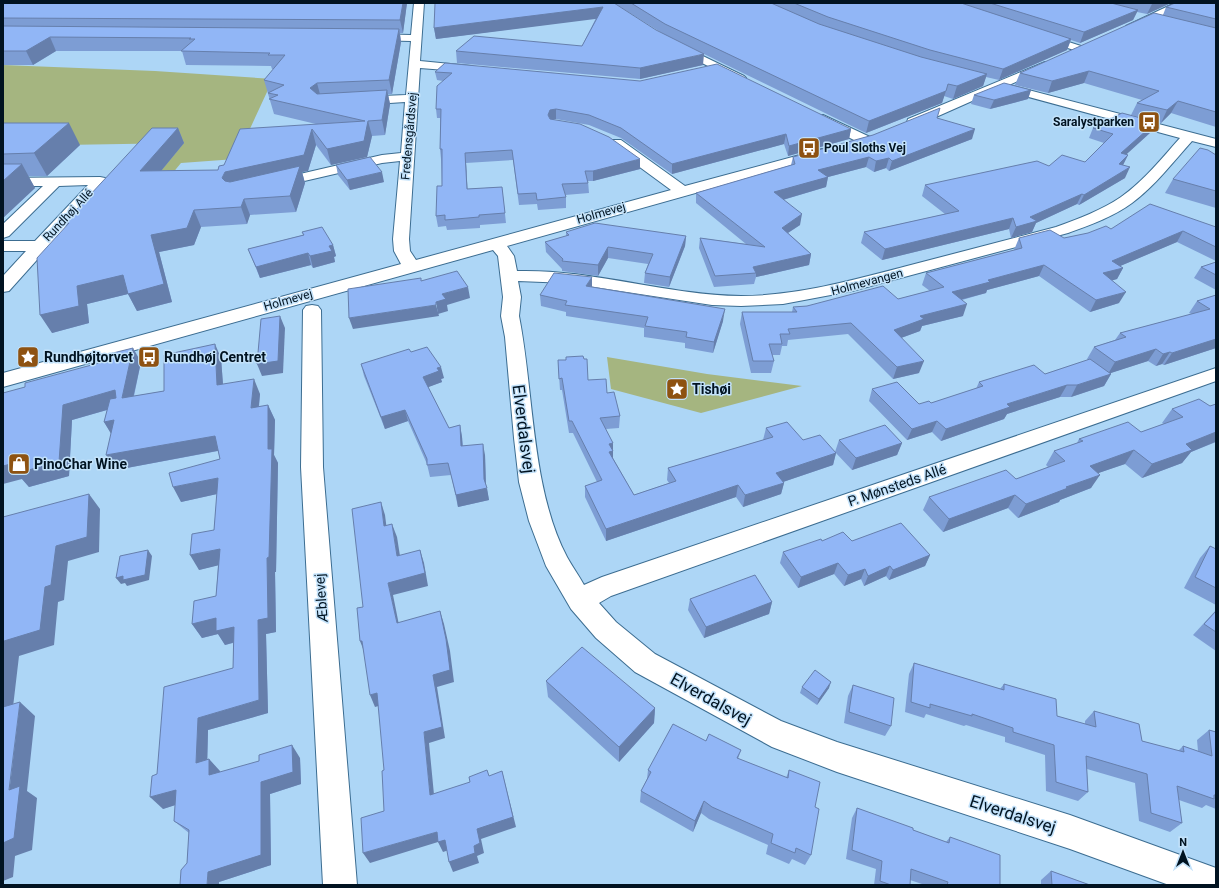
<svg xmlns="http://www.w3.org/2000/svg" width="1219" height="888" font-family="Roboto,sans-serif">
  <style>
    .green { fill: #a5b580 }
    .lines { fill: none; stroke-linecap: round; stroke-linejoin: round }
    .minor-casing { stroke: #3c6d91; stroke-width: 2 }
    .minor { fill: #fff; fill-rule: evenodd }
    .wall { fill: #7d9dd4 }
    .shaded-wall { fill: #667fac }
    .building { fill: #91b6f6; stroke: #667fac }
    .labels { text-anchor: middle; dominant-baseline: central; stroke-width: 3; stroke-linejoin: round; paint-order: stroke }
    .far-poi-label { font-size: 12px; font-weight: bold; fill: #011321; stroke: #c3e2fa; text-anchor: end }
    .far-street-label { font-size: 12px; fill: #011321; stroke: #c3e2fa }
    .poi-label { font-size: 14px; font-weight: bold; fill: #011321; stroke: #c3e2fa; text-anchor: start }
    .street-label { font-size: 14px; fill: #011321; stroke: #c3e2fa }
    .near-street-label { font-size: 17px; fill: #011321; stroke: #c3e2fa }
  </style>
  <rect width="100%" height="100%" fill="#add6f6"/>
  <g class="green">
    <path d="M3,65L155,71L273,79L236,159L181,163L142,210L114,227L183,143L3,146Z"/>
    <path d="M607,357L707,374L802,386L701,413L611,389Z"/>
  </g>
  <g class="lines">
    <g class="minor-casing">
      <g id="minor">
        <path d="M414,3H424L420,61L471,66L477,69L471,72L420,68L409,239L410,251L416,260L671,190L611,146L609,143L611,140H621L685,186L822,149L827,150L829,153L827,156L507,246L514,256L517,271C593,269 666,295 741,296C798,296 853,280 907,266C957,253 1007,240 1056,227C1078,219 1102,210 1121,197C1144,181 1162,158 1180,138L999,89L918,125L913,126L907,122L908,119L1045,62L1049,63L1051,65L1049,67L1009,85L1216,139V147L1192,141C1173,162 1155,186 1132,203C1113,217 1090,225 1068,233L852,291L783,304L741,306L712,305L568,283L518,281L521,297L519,316C534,391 531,489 567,557C572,566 579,576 584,585L602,577L1216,368V381L611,596L599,603L616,622L655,654L781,721L837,742L1070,815L1216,868V885H1169L1070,849L837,772L772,747L635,672L596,638L571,609L546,566L529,521L519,482L514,438L505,337L501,316L503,297L498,256L493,250L3,387V373L401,264L394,251L393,239L400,161L382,163L274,188L269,187L267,184L269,181L274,180L382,155L401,153L405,102L359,105L353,101L359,97L406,95L411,41L370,40L365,37L370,34L411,35Z"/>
        <path d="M1175,3H1188L1135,28H1127L1126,26Z"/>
        <path d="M1041,33L1084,47L1085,49L1080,52L1037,38L1036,36Z"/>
        <path d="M676,43L744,76L746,78L744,80H736L672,48L671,46L672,44Z"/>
        <path d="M823,115L870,137L872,140L870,143H860L818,122L817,119L818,116Z"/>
        <path d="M100,177L105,178L107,181L105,184L9,291L3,292V276L26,251H3V241H35L88,185L59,186L9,236L3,238V224L43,186H3V178Z"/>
        <path d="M312,305L318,306L321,310L323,467L357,885H323L301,467L303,310L306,306Z"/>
      </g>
    </g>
    <use href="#minor" class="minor"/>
  </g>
  <g class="wall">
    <path d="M3,3H407L403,33H400L401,42L392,94H388L390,104L385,135L372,136L367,157L331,165L316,145L308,171L302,172L305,183L296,212L250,215L247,224L201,227L194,245L159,252L172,302L137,311L128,294L87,304L89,323L52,333L66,226L64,223L178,128L184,143L161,171L218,170L224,165L316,124L274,114L264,80L274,69H272L271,66L186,65L182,51H56L33,65H3Z"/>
    <path d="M614,3L703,65L640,79L457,63L456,51L582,46L596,18L436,39L434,28Z"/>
    <path d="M614,3H1171L1147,14L1137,12L1133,20L1080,43L1071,40L1067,50L999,80L986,77L983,86L953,99L944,96L942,103L866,133L665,35Z"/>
    <path d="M1216,3V127L1171,113L1161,123L1131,115L1137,103L1142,100L1084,83L1048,93L1015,85L1020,73L1163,15L1166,7Z"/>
    <path d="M445,63L851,129L849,139L788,156L784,144L672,174L621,138L589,125L556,119H552L640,169L593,181H588L589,193L565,195L566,197V208L538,210L537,204L519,205L513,160L466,163L467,189L502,187L506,223L480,225V228L447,230L446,226L438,227L436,216L442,186L441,159L440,149V118H437L436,109L443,81L437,80L435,72Z"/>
    <path d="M1031,90L1028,99L990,109L971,104L974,95Z"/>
    <path d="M937,118L972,139L889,171L886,168L874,172L866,167L828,177L826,187L783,200L800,225L788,233L811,254L809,265L756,277L754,284L714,287L699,248L700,238L746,244L696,203V193L791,165L793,157Z"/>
    <path d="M1156,122L1151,132L1126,154L1128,155L1123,165L1125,178L1079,205L1077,204L1036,223L1032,232L1011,238L1009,229L882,260L861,243L864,232L945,214L922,196L925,185L1049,166L1085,162L1104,143L1089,138L1093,128Z"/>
    <path d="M3,123L80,145L47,176H28L35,188L3,218Z"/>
    <path d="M1216,155V208L1165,193L1173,179Z"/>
    <path d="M336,165L384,182L350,190L338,175Z"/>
    <path d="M1216,227V261L1177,242L1120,266L1123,268L1117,279L1112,280L1119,303L1090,312L1039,276L987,290L986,293L962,300L963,316L922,326L920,331L901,338L919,373L893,379L848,334L788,340L787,346H782L780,355H772L774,361L771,373H751L740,324L742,312H792L793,307L898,299L930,291L922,285L926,273L1014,250L1019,238H1064L1111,229Z"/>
    <path d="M302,232L333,245L336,256L334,257L335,262L313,268L311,265L260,278L248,249L303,235Z"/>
    <path d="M566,232L686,236L685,246L669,287L644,283L645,273L648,264L608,258L598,276L562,271V269L546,252L545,242L566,236Z"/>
    <path d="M1216,262V290L1194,278L1201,267Z"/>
    <path d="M592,287L723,321L713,353L685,348V343L644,337V328L566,316V312L541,306L540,295Z"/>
    <path d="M1216,295V348L1164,365L1162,364L1156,366L1148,361L1110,373L1111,374L1104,386L1071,397H1060L1007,414L1004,419L941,441L932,432L907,440L869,401L872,389L919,404L931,403L976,389L979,382L1045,374L1088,360L1087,359L1094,347L1115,340L1120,333L1192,314L1189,313L1197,301Z"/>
    <path d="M411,352L444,378L441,379L442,382L428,387L449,428L460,425L462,437L463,446L485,455L486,485L489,500L458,507L451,475L430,477L427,464L408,421L385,429L364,376L361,364Z"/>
    <path d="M221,358L223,384L260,394L259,407L268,405L275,420L274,455L278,463L276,572H275L276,632L266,634L268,713L208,730L207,760L209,759L220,772L300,758L301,784L270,794L271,865L219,882L187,863L189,833L174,821L175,805L163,809L157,774L233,668V643L225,645L218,634L202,638L192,624L216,596L218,565L199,570L214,530L217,494L181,502L220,459L218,451L116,470L111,433L104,422L107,410L72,420L69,476L29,487L22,479L25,387L141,362L134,396L164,391Z"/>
    <path d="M558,360L607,393L620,416L619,428L606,429L613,454V458L634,495L669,483L667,480L668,468L763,440L766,428L803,440L836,453L833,465L783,482L784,483L781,494L743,507L736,497L606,541L585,497V486L597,482L573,433H569L562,390H560Z"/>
    <path d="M1216,404V442L1191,452L1182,463L1142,478L1125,464L1098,473L1091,488L1060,500L1059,502L1018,518L1008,508L943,532L923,510L929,497L1016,479L1048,467L1046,465L1054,451L1077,443L1079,439L1141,432L1164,424L1162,423L1172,409L1210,406Z"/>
    <path d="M839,440L902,443L897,455L852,470L835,452Z"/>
    <path d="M822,541H852L930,555L925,566L889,580L886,576L864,586L861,579L844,586L834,574L798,588L780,563L783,552Z"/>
    <path d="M1210,546L1216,549V605L1184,588L1200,558Z"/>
    <path d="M690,599L772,602L769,614L704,638L688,610Z"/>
    <path d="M1216,610V651L1193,635Z"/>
    <path d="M914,663L1000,689L1004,684L1057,716L1085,724V721L1094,711L1142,741L1178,751L1183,746L1198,751L1197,740L1209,730L1216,732V809L1206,805L1202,808L1179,800L1182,823L1170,832L1139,821L1135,783L1087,769L1088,792L1078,801L1046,791L1045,755L1005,742V737L966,725L964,726L926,714L924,718L905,712L909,674Z"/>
    <path d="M546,681L655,708L654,723L619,762L548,697Z"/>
    <path d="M853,685L891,726L885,736L844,723L848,696Z"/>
    <path d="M802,687L829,688L817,705L800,693Z"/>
    <path d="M706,741L741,750L738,759L786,778L789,770L815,807L811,855L805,865L792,859L789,864L766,854L768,845L709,819L701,813L693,832L640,802L641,791L647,779L648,770Z"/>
    <path d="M857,808L913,830L946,842L950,837L1000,885H925L910,880V885H874L876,869L846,859L852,818Z"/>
    <path d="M1051,871L1090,885H1041V880Z"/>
  </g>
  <g class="shaded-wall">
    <path d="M403,3H407L403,33L400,20Z"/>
    <path d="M1154,3H1171L1147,14L1152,4Z"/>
    <path d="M603,7V18L436,39L434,28Z"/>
    <path d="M1138,10L1133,20L1080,43L1084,32Z"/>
    <path d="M399,29L401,42L392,94L389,80Z"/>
    <path d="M50,37L56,51L33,65L26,51Z"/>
    <path d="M1071,39L1067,50L999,80L1003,69Z"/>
    <path d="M704,54L703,65L640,79V68Z"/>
    <path d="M1089,71L1084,83L1048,93L1052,81Z"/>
    <path d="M987,74L983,86L953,99L957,86Z"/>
    <path d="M317,83L321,98L310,88Z"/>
    <path d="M387,90L390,104L385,135L382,120Z"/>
    <path d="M1031,90L1028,99L990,109L994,100Z"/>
    <path d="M946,91L942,103L866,133L869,121Z"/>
    <path d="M1178,101L1171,113L1161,123L1167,110Z"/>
    <path d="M556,109V119L551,120L548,115L550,110Z"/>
    <path d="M368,121L372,136L367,157L331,165L327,149Z"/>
    <path d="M1156,122L1151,132L1117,163L1121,153Z"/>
    <path d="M69,123L80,145L47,176L34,153Z"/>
    <path d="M178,128L184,143L147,188L140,171Z"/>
    <path d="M312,129L316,145L308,171L302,172L305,183L296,212L290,196L228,194L222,178L225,172Z"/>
    <path d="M851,129L849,139L788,156L789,146Z"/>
    <path d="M975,129L972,139L889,171L892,161Z"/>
    <path d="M786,134L784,144L672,174V164Z"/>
    <path d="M465,153L466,163L468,199L467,189Z"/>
    <path d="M1128,155L1123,165L1114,175L1119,164Z"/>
    <path d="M869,157L866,167L828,177L826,187L772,203L774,192L818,170Z"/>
    <path d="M889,158L886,168L874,172L876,161Z"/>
    <path d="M640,159V169L593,181V171Z"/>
    <path d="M22,164L35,188L3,218V181Z"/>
    <path d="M1130,167L1125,178L1079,205L1084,195Z"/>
    <path d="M382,172L384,182L350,190L347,180Z"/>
    <path d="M1082,194L1077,204L1036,223L1032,232L1011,238L1016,227L1030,217Z"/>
    <path d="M244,199L250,215L247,224L241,207Z"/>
    <path d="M194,210L201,227L194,245L159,252L172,302L137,311L128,294L87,304L89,323L52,333L40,315L77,286L151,235Z"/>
    <path d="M802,214L800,225L780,238L782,228Z"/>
    <path d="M1013,218L1009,229L882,260L885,249Z"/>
    <path d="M1183,231L1177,242L1106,272L1112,261Z"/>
    <path d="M686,236L685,246L669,287L670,277Z"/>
    <path d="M333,245L336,256L334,257L335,262L313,268L310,256L329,246Z"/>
    <path d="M608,247V258L598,276V265Z"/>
    <path d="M308,253L311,265L260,278L256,267Z"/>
    <path d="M811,254L809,265L756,277V273L753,267Z"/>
    <path d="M1044,265L1039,276L987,290L986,293L948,303L952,292L988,280Z"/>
    <path d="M1123,268L1117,279L1097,285L1103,273Z"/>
    <path d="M592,277V288L586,286Z"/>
    <path d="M468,287L470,298L447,305L448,311L438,314L436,302L442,294Z"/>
    <path d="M1126,292L1119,303L1090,312L1096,300Z"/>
    <path d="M967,304L963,316L922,326L920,331L890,342L894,330L920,316Z"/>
    <path d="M436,305L439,316L353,329L349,318Z"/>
    <path d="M725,309L723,321L713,353L714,342Z"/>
    <path d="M280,316L285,328L283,373L262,376L257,364Z"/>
    <path d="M1216,339V348L1164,365L1172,353Z"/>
    <path d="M215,344L221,358L224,399L217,385Z"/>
    <path d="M133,348L141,362L130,412L122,398Z"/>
    <path d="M1156,349L1148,361L1108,374L1115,362Z"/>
    <path d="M1170,352L1162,364L1156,366L1163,354Z"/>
    <path d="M924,361L919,373L893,379L897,367Z"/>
    <path d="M441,367L444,378L441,379L442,382L426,388L423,377L437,368Z"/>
    <path d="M1111,374L1104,386L1071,397L1077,385Z"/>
    <path d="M254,379L260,394L257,423L251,408Z"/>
    <path d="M1067,385L1060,397L1007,414L1004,419L941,441L946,429L1007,404Z"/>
    <path d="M115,390L124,405L72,420L69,476L29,487L22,479L3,484V466L63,405Z"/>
    <path d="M268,405L275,420L274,455L278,463L276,572H275L276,632L266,634L268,713L208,730L207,775L196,763L198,718L259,700L258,620L268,449Z"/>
    <path d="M405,410L408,421L385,429L381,417Z"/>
    <path d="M114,420L113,437L104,422Z"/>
    <path d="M937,421L932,432L907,440L912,429Z"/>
    <path d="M460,425L462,437L463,457L461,446Z"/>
    <path d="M1216,432V441L1215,442L1191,452L1182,463L1142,478L1152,464L1186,444Z"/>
    <path d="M215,436L222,450L116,470L106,455Z"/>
    <path d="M613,443V463H609V444Z"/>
    <path d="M902,443L897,455L852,470L856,458Z"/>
    <path d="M483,444L485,455L486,489L487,488L489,500L458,507L456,495L484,479Z"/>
    <path d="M1134,450L1125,464L1081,479L1090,466Z"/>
    <path d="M836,453L833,465L774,485L776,473Z"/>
    <path d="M1100,475L1091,488L1060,500L1059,502L1018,518L1026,504L1066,487Z"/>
    <path d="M218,478L226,492L181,502L173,487Z"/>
    <path d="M784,483L781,494L743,507L745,495Z"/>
    <path d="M738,485L736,497L606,541V529Z"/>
    <path d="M89,494L100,509L99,552L68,561L64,600L58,602L54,645L19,656L11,724L3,717V649L4,641L45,587L56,546Z"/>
    <path d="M1015,495L1008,508L943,532L949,519Z"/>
    <path d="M381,502L385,515L388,539L384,526Z"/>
    <path d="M392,524L397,537L402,569L397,556Z"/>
    <path d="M220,549L228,563L199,570L190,555Z"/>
    <path d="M148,550L152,556L149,580L127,586L125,583L121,584L116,578Z"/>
    <path d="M420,550L424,563L428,586L393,595L401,635L397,623L388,583Z"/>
    <path d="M930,555L925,566L889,580L893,570Z"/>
    <path d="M838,563L834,574L798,588L801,577Z"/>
    <path d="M890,566L886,576L864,586L868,576Z"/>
    <path d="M865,569L861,579L844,586L848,575Z"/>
    <path d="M772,602L769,614L704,638L706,627Z"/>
    <path d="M440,611L444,624L450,651L454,682L437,687L445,738L429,743L435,805L430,795L424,732L433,675Z"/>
    <path d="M216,618L234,627L242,640L225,645L218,634L202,638L192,624Z"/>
    <path d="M360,641H362L365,654Z"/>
    <path d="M831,682L829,688L817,705L819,699Z"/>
    <path d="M377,693L382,705L375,707L370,695Z"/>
    <path d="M20,702L35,716L27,791L37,798L32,850L15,856L13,877L3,881V843Z"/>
    <path d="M655,708L654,723L619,762V747Z"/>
    <path d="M292,745L300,758L301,784L270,794L271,865L219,882V885H207L208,872L261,782Z"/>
    <path d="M209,759L220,771L219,787L209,775Z"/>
    <path d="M502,771L516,827L481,839L484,853L477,856L479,863L453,872L449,862L474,846L477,829Z"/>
    <path d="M176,790L188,801L163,809L150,797Z"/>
    <path d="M704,801L701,813L693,832L695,821Z"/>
    <path d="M437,832L445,840L449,850L443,852L438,842L370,863L363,853Z"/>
  </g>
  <g class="building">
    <path d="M3,3H403L400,20L3,18Z"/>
    <path d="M435,3H614L656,30L704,54L640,68L456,51L474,36L582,46L603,7L434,28Z"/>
    <path d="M631,3H771L819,24L921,57L987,74L957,86L948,84L946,91L869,121L665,24Z"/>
    <path d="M794,3H961L1071,39L1003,69L930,50L828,17Z"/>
    <path d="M990,3H1111L1138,10L1084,32Z"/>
    <path d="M1175,3H1216V4L1215,5H1216V19L1166,7Z"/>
    <path d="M1154,13L1216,28V112L1178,101L1167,110L1137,103L1159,91L1089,71L1052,81L1020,73Z"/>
    <path d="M3,26L399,29L389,80L317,83L310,88L317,94L387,90L382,120L368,121L364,141L327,149L312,129L304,155L225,172L222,178L225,181L230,182L300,166L290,196L244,199L241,207L194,210L187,228L151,235L164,284L128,294L123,275L77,286L79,306L40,315L37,258L69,223H64L152,128H178L140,171L218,170L219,166L224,165L240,129L365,121L269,99L278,95L268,93L284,85L264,80L285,55H268L270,53L181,51L195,39H189L191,38L50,37L26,51H3Z"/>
    <path d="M445,63L640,81L717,64L851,129L789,146L786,134L672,164L621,128L589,115L556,109L550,110L548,115L550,119L580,124L609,137L640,159L593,171H585L588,183L562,184L566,197L537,200L536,193L518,194L512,150L465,153L467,189L502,187L505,213L479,215V217L445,220V215L436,216L437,186H442V149H440L441,109H436L437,86L452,73L435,72Z"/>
    <path d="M1004,83L1031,90L994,100L974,95Z"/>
    <path d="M940,108L937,118L975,129L892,161L889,158L876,161L869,157L818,170L828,177L774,192L802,214L782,228L811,254L753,267L756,273L715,276L700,238L765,247L696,193L795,164L793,157L873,135Z"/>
    <path d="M1122,113L1156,122L1121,153L1128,155L1119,164L1130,167L1084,195L1082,194L1030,217L1037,221L1016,227L1013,218L885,249L864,232L959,211L925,185L1037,161L1049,166L1062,155L1085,162L1113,134L1093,128Z"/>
    <path d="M3,123H69L34,153L3,154Z"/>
    <path d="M1200,148L1208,150L1216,155V191L1173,179Z"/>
    <path d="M370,157L382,172L347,180L336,165Z"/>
    <path d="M3,164H22L3,181Z"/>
    <path d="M1150,204L1216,227V247L1183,231L1112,261L1123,268L1103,273L1126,292L1096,300L1044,265L988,280L990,282L952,292L967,304L920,316L924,319L894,330L924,361L897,367L851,323L788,329L790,334H780L782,344H769L774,361H753L742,312H797L793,307L807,306L883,286L898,299L944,287L926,273L1022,248L1019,238L1050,230L1064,238L1088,233L1106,226L1111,229Z"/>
    <path d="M595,223L686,236L670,277L645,273L653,254L608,247L598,265L562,261L563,259L545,242L569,235L566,232Z"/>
    <path d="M322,227L333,245L329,246L332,251L310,256L308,253L256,267L248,249L304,235L302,232Z"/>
    <path d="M1216,262V275L1201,267Z"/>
    <path d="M457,271L468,287L442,294L446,299L436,302V305L349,318L348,289L421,278V281Z"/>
    <path d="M554,273L592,277L586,286L725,309L714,342L686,337L687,332L645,326L648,317L565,305L567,301L540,295Z"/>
    <path d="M1216,295V339L1172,353L1170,352L1163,354L1156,349L1115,362L1094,347L1126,337L1120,333L1210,309L1197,301Z"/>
    <path d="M280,316L278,361L257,364L261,319Z"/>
    <path d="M215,344L217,385L254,379L251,408L268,405V449H272L269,557L267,558L268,618L258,620L259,700L198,718L196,763L209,759V775L259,761V755L292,745L293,772L261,782V855L208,872L207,885H180L181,870L187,863L189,830L174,821L176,790L150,797L152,776L157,774L164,687L233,668L234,627L216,631V618L192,624L194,601L216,596L220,549L190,555L192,534L214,530L218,478L173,487L169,473L220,459L215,436L106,455L114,420L104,422L110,399L116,398L115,390L63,405L59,462L17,473L18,462L3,466V393L25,387V383L110,360L109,354L133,348L122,398L164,391V355Z"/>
    <path d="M427,347L441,367L437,368L439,371L423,377L449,428L460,425L461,446L483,444L484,479L487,488L456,495L448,463L427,465V459L405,410L381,417L361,364L409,349L411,352Z"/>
    <path d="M583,356L584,359H587L588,380L606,379L607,393L614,392L620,416L600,418L613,443L609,444L613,451L609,452L634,495L676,481L668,468L773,437L766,428L787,422L803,440L820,435L836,453L776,473L784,483L745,495L738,485L606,529L585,486L602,480L572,421H569L562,378L559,379L558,360H566V357Z"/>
    <path d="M1090,359L1111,374L1077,385H1067L1007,404L1010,407L946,429L937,421L912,429L872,389L897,382L919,404L929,401L931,403L983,386L979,382L1034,365L1045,374Z"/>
    <path d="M1199,399L1210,406L1216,404V432L1186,444L1192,450L1152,464L1134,450L1090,466L1100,475L1066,487L1068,488L1026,504L1015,495L949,519L929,497L1006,470L1016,479L1065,461L1054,451L1083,441L1079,439L1128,422L1141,432L1183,417L1172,409Z"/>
    <path d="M885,425L902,443L856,458L839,440Z"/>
    <path d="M89,494L87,537L56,546L51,585L45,587L40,630L4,641L3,649V517Z"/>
    <path d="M381,502L384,526L392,524L397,556L420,550L425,573L388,583L397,623L440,611L446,639L450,670L433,675L442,727L424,732L430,795L470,782L469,777L487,770L489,776L502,771L513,817L477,829L480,843L474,846L475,853L449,862L445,840L438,842L437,832L363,853L361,818L384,811L382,771L384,770L377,693L370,695L362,641H360L357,608L363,607L352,509Z"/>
    <path d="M901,523L930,555L893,570L890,566L868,576L865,569L848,575L838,563L801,577L783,552L821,539L822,541L843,532L852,541Z"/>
    <path d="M1210,546L1216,549V588L1195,577Z"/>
    <path d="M148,550L145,575L123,580V576L116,578L120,556Z"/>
    <path d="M755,575L772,602L706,627L690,599Z"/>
    <path d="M1216,611V632L1204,624Z"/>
    <path d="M582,647L655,708L619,747L546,681Z"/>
    <path d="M914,663L1004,690V684L1056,699L1057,716L1096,727L1094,711L1139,724L1142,741L1184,752L1183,746L1212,756L1209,730L1216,732V795H1214V799L1177,786L1182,823L1151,813L1147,774L1086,756L1088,792L1056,782L1054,745L1013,732V728L972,714V716L930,704V708L911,702Z"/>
    <path d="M815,670L831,682L819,699L802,687Z"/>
    <path d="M853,685L894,698L891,726L849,712Z"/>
    <path d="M20,702L9,790L20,786L14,838L3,843V707Z"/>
    <path d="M673,724L706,741L709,734L741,750L737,758L788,778L789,770L820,782L815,807L819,809L811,855L796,848L795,853L771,843L773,834L712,807L704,801L695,821L641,791L651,772L648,770Z"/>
    <path d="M857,808L913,828V830L949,843L950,837L1000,855V885H947L948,882L911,869L910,885H891L880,881L882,861L852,850Z"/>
    <path d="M1051,871L1090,885H1052Z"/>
  </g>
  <defs>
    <g id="bus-square" transform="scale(1.15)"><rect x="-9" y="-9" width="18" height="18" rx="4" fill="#8e5211" stroke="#c3e2fa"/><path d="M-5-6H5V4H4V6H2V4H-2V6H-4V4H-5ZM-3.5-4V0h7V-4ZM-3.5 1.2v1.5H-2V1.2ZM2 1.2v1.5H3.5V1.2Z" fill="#fff"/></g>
    <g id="sight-square" transform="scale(1.15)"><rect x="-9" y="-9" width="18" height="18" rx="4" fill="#8e5211" stroke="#c3e2fa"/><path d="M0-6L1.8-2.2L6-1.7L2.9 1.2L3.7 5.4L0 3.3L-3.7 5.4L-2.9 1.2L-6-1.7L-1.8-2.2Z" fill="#fff"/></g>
    <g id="shop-square" transform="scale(1.15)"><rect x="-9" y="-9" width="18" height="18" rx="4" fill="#8e5211" stroke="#c3e2fa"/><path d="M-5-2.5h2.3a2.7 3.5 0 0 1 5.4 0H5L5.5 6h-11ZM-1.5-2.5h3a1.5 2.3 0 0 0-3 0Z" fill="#fff"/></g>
  </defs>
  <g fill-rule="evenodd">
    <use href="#bus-square" x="1149" y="122"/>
    <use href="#bus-square" x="809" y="148"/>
    <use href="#sight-square" x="28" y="357"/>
    <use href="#bus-square" x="149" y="357"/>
    <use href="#sight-square" x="677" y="389"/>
    <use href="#shop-square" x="19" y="464"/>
  </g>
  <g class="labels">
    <g class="far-poi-label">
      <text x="1134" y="122">Saralystparken</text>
      <text x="824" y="148" text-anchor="start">Poul Sloths Vej</text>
    </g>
    <g class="far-street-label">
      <text transform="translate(409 136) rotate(-85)">Fredensgårdsvej</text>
      <text transform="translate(601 213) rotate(-16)">Holmevej</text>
      <text transform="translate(68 215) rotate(-47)">Rundhøj Allé</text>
      <text transform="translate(867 282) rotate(-15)">Holmevangen</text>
      <text transform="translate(288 300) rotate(-16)">Holmevej</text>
    </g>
    <g class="poi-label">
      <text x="44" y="357">Rundhøjtorvet</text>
      <text x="164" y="357">Rundhøj Centret</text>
      <text x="692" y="389">Tishøi</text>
      <text x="34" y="464">PinoChar Wine</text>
    </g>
    <g class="street-label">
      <text transform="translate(897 485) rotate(-19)">P. Mønsteds Allé</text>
      <text transform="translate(321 598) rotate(-94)">Æblevej</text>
    </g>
    <g class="near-street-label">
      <text transform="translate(524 429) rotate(83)">Elverdalsvej</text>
      <text transform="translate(711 699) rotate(29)">Elverdalsvej</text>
      <text transform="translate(1013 814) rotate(18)">Elverdalsvej</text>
    </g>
  </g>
  <rect width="1219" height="888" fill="none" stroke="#011321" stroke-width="8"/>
  <g transform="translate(1183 852)" stroke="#c3e2fa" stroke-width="3" paint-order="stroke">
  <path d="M0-3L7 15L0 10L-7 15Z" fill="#011321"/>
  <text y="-6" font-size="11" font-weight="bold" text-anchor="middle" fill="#011321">N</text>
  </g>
</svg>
